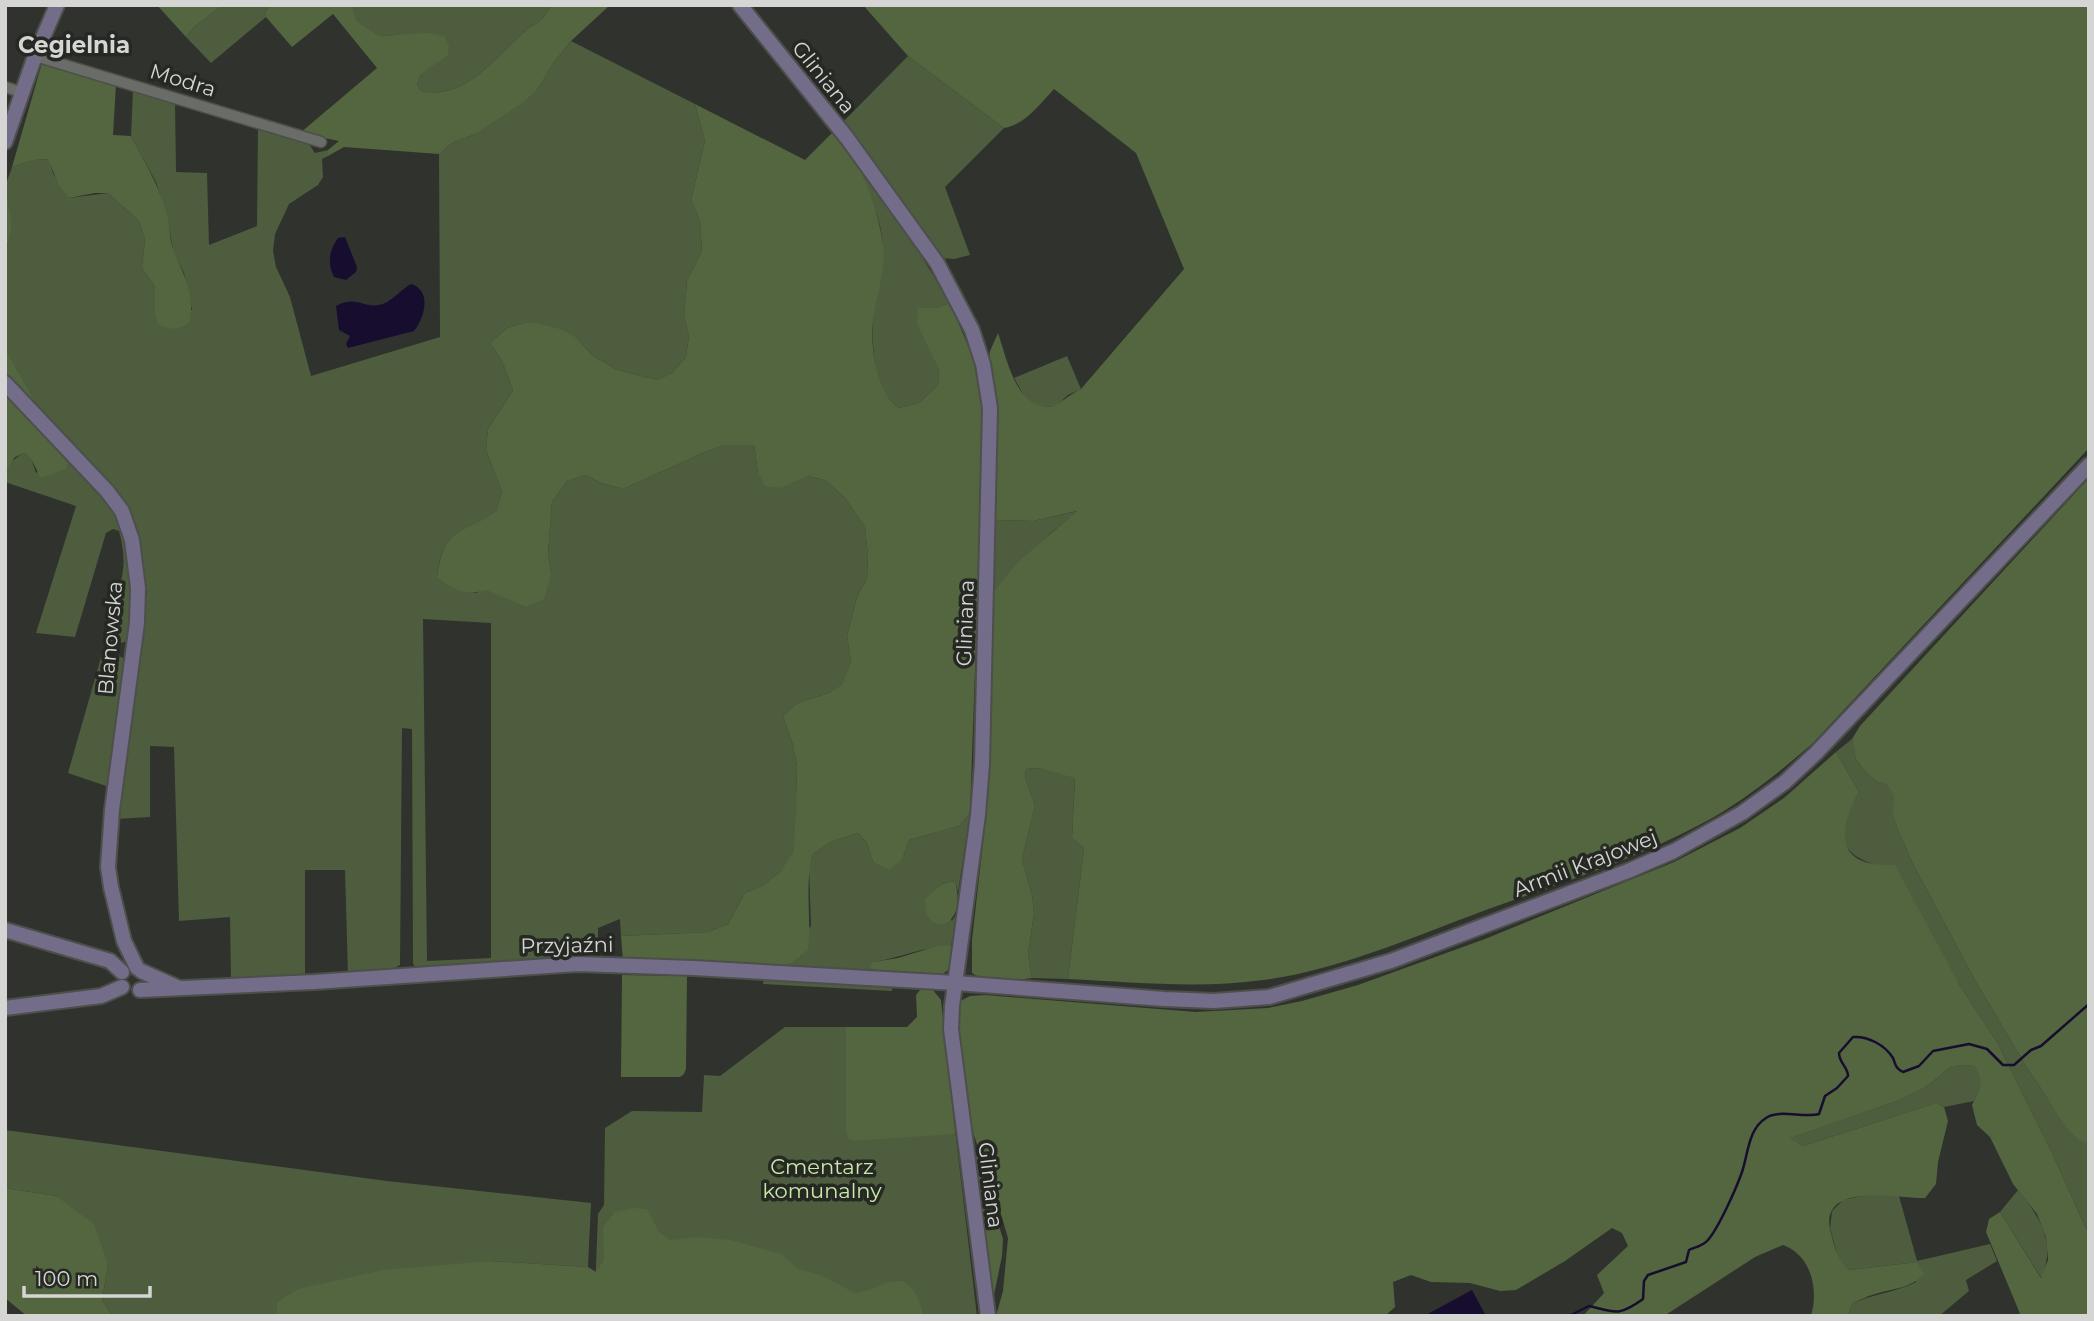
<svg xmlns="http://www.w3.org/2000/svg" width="2094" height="1321" font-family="Montserrat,sans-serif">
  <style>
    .green { fill: #4d5d3e; fill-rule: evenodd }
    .forest { fill: #53663f }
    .water { fill: #170e2f }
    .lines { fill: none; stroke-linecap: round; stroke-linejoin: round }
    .stream { stroke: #170e2f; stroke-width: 2.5 }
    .street-casing { stroke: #4d4f4b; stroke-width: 13 }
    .secondary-casing { stroke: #4d4f4b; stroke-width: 18 }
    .street { stroke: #6a6d67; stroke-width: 10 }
    .secondary { stroke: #736d8a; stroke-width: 14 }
    .labels { text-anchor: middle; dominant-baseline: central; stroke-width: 7; stroke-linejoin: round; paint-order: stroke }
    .street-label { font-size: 21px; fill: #d5d6d3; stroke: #262824 }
    .park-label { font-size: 21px; fill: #c8e9a7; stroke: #262824 }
    .neighbourhood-label { font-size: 23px; font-weight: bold; fill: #d5d6d3; stroke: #262824 }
  </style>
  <rect width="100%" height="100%" fill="#30322e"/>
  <g class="green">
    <path d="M223,5H271L264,13L266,17L211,63L186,37L194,27Z"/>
    <path d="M357,5H551C539,28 536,20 521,35C492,61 464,100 421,91L417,84L421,74L401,35L380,36L355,21L353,9Z"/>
    <path d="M571,41L695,104L705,141L691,200L700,221L702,251L687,281L684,316L689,336L686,357L672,373L657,380L617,370L592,355L577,338L527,322L507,328L490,343L502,361L513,390L488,429L486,450L502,492L496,511C461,536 444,525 437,576L475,593L487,589L525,607L551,574L548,553L552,502L567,481L586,475L601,483L623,489L705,452L725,445H754L758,472L807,476L825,480L845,498L865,527L868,557L867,579L857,597L847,636L851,661L842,686L829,693L797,703L783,716L793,745L797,766L796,799L795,851L780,872L763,885L745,893L728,924L708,932L621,936L620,919L598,928V955L581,958L418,969L413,964L412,729L402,728L400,965L391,970L348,975L345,870H305V978L231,980L230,917L179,921L174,747L150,746V817L116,819L145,607L147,589L136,532L102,477L39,408L8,355L5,349V249C18,228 5,211 5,189C6,182 10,174 12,167L34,160L49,159L53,173L69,198L108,193L139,221L145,239L142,268L155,287V313L192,310L184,273L173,250L167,216L156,182L131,136L133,89L175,101L176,172L207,173L209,245L257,226L258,125L307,141L315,153L328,150V156L322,159L323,177L318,185L289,204L275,234L273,251L276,267L290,297L311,376L440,337L439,154L452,143L475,134L539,87L554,62ZM423,619L491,623V958L427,961Z"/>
    <path d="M908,56L1004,128L945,187L970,255L954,259L941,258L842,123Z"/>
    <path d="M856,162L914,244L950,303L937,308L930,349L939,370L938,385L919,403L899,408C873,391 872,347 873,319C875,296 884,273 883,249C883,219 866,189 856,162Z"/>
    <path d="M1067,356L1081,389L1068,395L1056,406L1037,407L1026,399L1014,378Z"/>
    <path d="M63,450L99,490L123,526L132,582L130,639L122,643L104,641C109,630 106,619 109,608C111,600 116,594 119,587C126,569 124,549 119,531L113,529L106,533L75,637L36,633L76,506L5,482C5,468 12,458 25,453L32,461L36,473Z"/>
    <path d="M1078,511L1051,533L991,595L994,520L1033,521Z"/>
    <path d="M102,654L122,657L125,663L109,787L68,773Z"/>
    <path d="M1852,739L1856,759L1866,773L1876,781L1887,785L1895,796L1894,813L1897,828L1913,864L1975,980L2030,1073C2049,1095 2060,1127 2084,1142L2089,1141V1235L2052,1153L1998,1044L1959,984L1876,865C1831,851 1840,827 1859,792L1836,752Z"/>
    <path d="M1038,768L1075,777L1072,838L1084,848L1068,979L1032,978L1028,955L1034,913L1032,895L1022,859L1035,805L1025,778L1026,769Z"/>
    <path d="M970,813L958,892L955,881L942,884L934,892L952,921L957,913L951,946C925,946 900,958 873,962L879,973L770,968L811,926L809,869L813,854L831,842L858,833L867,843L873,862L902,860L909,840L959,826Z"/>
    <path d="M764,978L892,985V991L763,984Z"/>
    <path d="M785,1027H943L977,1316H594L598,1214L604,1205L605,1128L632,1111L702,1112L704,1075L720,1076Z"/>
    <path d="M1961,1065L1975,1066C1983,1077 1981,1089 1974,1101L1944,1107L1936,1103L1803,1146L1789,1138L1900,1100L1926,1087L1949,1068Z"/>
    <path d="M5,1130L387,1181L591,1203L588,1267L490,1261L277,1302V1316H112L102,1300L108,1264L56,1196L5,1188Z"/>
    <path d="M2018,1190C2042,1220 2055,1241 2042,1279L2000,1212Z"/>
    <path d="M1871,1194L1899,1196L1917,1261L1990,1244L1997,1261L1966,1280L1969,1291L1939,1316H1847L1853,1303C1874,1294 1896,1292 1916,1282L1917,1262L1850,1270L1839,1261L1830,1228L1832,1211L1843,1200Z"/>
  </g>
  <g class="forest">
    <path d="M157,5H223L194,27L186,37Z"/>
    <path d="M271,5H357L353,9L356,21L380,36L428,33L444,36L449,46L448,55L421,74L417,84L421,91C464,100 492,61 521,35C536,20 539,28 551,5H610L571,41L554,62L539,87L524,102L475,134L452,143L439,154L344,147L328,156V150L339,141L300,133L377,68L333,14L292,47L266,17L264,13Z"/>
    <path d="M863,5H2089V448L1812,744C1777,774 1741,803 1701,824C1631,862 1545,888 1470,916C1403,941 1334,971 1263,980C1199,989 1132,982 1068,979L1084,848L1072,838L1075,778L1038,768L1026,769L1025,778L1035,805L1022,859L1032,895L1034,913L1028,955L1032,978C1015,980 987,984 972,973V940L985,825L991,595L1018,562L1077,511L1033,521L994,520L988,374L990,351L998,333C1007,359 1017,413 1053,406C1058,405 1072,393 1081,389L1184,269L1136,153L1054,89C1039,105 1026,124 1004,128L908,56Z"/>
    <path d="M42,63L116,84L113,135L131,136C145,162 159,186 167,214C170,226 169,240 174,251C184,275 196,298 189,323C177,331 170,330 158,324L155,313V287L142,268L145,239L139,221L108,193H95L69,198L59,185L48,159L34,160L12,167Z"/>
    <path d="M695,104L805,160L833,132C841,141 850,151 856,162C869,186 879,217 883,244C886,267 878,292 874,314C869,341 875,392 899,408L919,403L938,385L939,370L917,324L918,308H937L950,303L977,367L984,413L970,813L959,826L909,840L902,860L889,870L873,862L867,843L858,833L831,842L813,854C804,884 812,918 808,950L790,964L770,968L623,960L621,936L708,932L728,924L745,893L763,885L780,872L794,851L796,799L797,766L793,745L783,716L797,703L829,693L842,685L851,661L847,636L857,597L867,579L868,557L865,527L845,498L825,480L807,476L781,488L765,486L758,472L754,445H725L705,452L623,489L601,483L586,475L567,481L552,502L548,553L551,574L544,599L525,607L487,590C466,596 453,590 437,577C444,525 460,536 496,511L502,492L486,450L488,429L513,390L502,361L490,343L507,328L527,322L535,323L560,329L577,338L592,355L617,370L657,380L672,373L686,357L689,336L684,316L687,281L702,251L700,221L691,200L705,141Z"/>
    <path d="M5,189C9,210 17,230 5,249Z"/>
    <path d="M5,349L39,408L5,374Z"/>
    <path d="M5,393L63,450L68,461L66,469L41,478L32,461L25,453L15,457L5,473Z"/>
    <path d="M2089,478V1141L2084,1143C2059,1127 2049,1095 2030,1073L1975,980L1913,864L1897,828L1893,813L1894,796L1887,785L1876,781L1866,773L1856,759L1852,739L1860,726Z"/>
    <path d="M1836,752L1859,792C1835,836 1838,867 1895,865L1959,984L1998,1044L2052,1153L2088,1233L2089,1316H2021L1986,1232L1989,1219L2000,1212L2041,1278L2048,1260L2046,1237L2037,1214L2013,1184L1990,1137L1977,1125L1972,1105C1979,1092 1985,1079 1974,1066L1961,1065L1949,1068L1926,1087L1900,1100L1790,1138L1803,1146L1936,1103L1944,1107L1948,1121L1938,1162L1936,1184L1925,1198C1900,1199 1816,1180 1831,1233C1835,1248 1837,1260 1850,1270L1917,1262L1924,1274C1910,1289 1894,1288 1875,1294C1868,1296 1860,1300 1853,1303L1847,1316H1811C1819,1289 1811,1255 1783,1245L1755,1257L1664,1316H1583L1604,1293L1597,1275L1628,1246L1622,1233L1612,1228L1565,1261L1516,1290L1500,1291L1470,1283L1431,1282L1411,1275L1393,1282L1395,1307L1385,1316H996L1003,1291L1008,1238L994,1190L970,1125L956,1051V1008L960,1001L970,996L985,995L1196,1012L1268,1008L1302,1001L1358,985L1485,939L1674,862L1740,828L1784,798Z"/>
    <path d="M955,881C969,932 922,938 925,899L942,884Z"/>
    <path d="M937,946H951L950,968L942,975C918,975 890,980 870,967L873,962L898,958Z"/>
    <path d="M622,975L687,976L686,1069L684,1074L680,1077H621Z"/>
    <path d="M926,989L933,990L941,1000L955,1134L853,1141L848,1138L846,1130V1027H907L917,1017L916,995L920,990Z"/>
    <path d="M974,1152L978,1157L1003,1239L1002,1256L994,1295H991L972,1153Z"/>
    <path d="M5,1188L56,1196L94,1224L108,1264L102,1300L112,1316H27L5,1298Z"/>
    <path d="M633,1208L647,1209L659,1232L670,1240L697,1237L731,1240L781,1254L797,1268L823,1276L855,1293L870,1290L888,1282L903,1281C917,1291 920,1300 923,1316H277V1302L298,1289L383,1270L490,1261L588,1267L596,1272L604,1260L603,1227L615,1212Z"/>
  </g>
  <g class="water">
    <path d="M345,237L357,267L356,272L346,280L334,277C327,264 329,250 338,238Z"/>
    <path d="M411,284C432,290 425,318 414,331L348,348L346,344L350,336L339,330L336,306C356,295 363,308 379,305C391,303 400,290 411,284Z"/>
    <path d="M1472,1290L1486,1316H1424Z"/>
  </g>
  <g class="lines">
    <path class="stream" d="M1569,1316L1589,1306C1615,1312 1618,1317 1643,1299L1644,1281L1648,1275L1686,1262L1689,1250C1695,1247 1703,1246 1708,1240C1719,1227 1736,1189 1742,1172C1748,1155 1748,1129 1766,1118C1779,1109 1803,1118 1819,1114L1825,1096L1837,1088L1848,1076C1848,1067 1839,1063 1839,1053L1853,1037C1868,1036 1885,1045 1893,1058C1896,1065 1895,1068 1903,1072L1919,1066L1933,1051L1969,1044L1987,1049L2003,1065H2014L2031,1050L2041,1046L2089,1004"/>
    <g class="street-casing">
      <g id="street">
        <path d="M35,56L321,142"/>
        <path d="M5,87L21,92"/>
      </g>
    </g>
    <g class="secondary-casing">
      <g id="secondary">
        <path d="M740,5L847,138L937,263L972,330L983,364L990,408L982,764L978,815L952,1006L951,1029L988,1316"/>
        <path d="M5,142L35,56L57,5"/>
        <path d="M5,383L107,491L122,511L132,540L138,588L137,623L112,810L108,867L111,887L124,941L137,968"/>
        <path d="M5,930L110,961L122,972"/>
        <path d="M141,971L179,988"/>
        <path d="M140,990L314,982L578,964L694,968L956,983L1164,999L1214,1001L1269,997L1391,961L1628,871L1674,851L1742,813L1785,782L1816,753L2089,465"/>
        <path d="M5,1008L101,996L122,987"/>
      </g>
    </g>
    <use href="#street" class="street"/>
    <use href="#secondary" class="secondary"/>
  </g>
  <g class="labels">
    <g class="street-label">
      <text transform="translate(824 77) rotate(51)">Gliniana</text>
      <text transform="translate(183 80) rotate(17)">Modra</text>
      <text transform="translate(965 623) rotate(-88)">Gliniana</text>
      <text transform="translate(110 638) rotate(-85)">Blanowska</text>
      <text transform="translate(1585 863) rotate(-21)">Armii Krajowej</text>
      <text transform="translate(567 945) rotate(-1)">Przyjaźni</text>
      <text transform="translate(991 1185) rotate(83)">Gliniana</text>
    </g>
    <g class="park-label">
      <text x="822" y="1166">Cmentarz<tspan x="822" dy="24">komunalny</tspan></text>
    </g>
    <g class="neighbourhood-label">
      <text x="74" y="45">Cegielnia</text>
    </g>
  </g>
  <rect width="2094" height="1321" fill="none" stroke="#d5d6d3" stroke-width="14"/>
  <path d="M24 1286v10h126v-10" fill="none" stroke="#d5d6d3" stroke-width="3.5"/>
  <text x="35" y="1286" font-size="21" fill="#d5d6d3" stroke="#262824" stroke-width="5" paint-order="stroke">100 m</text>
</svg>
